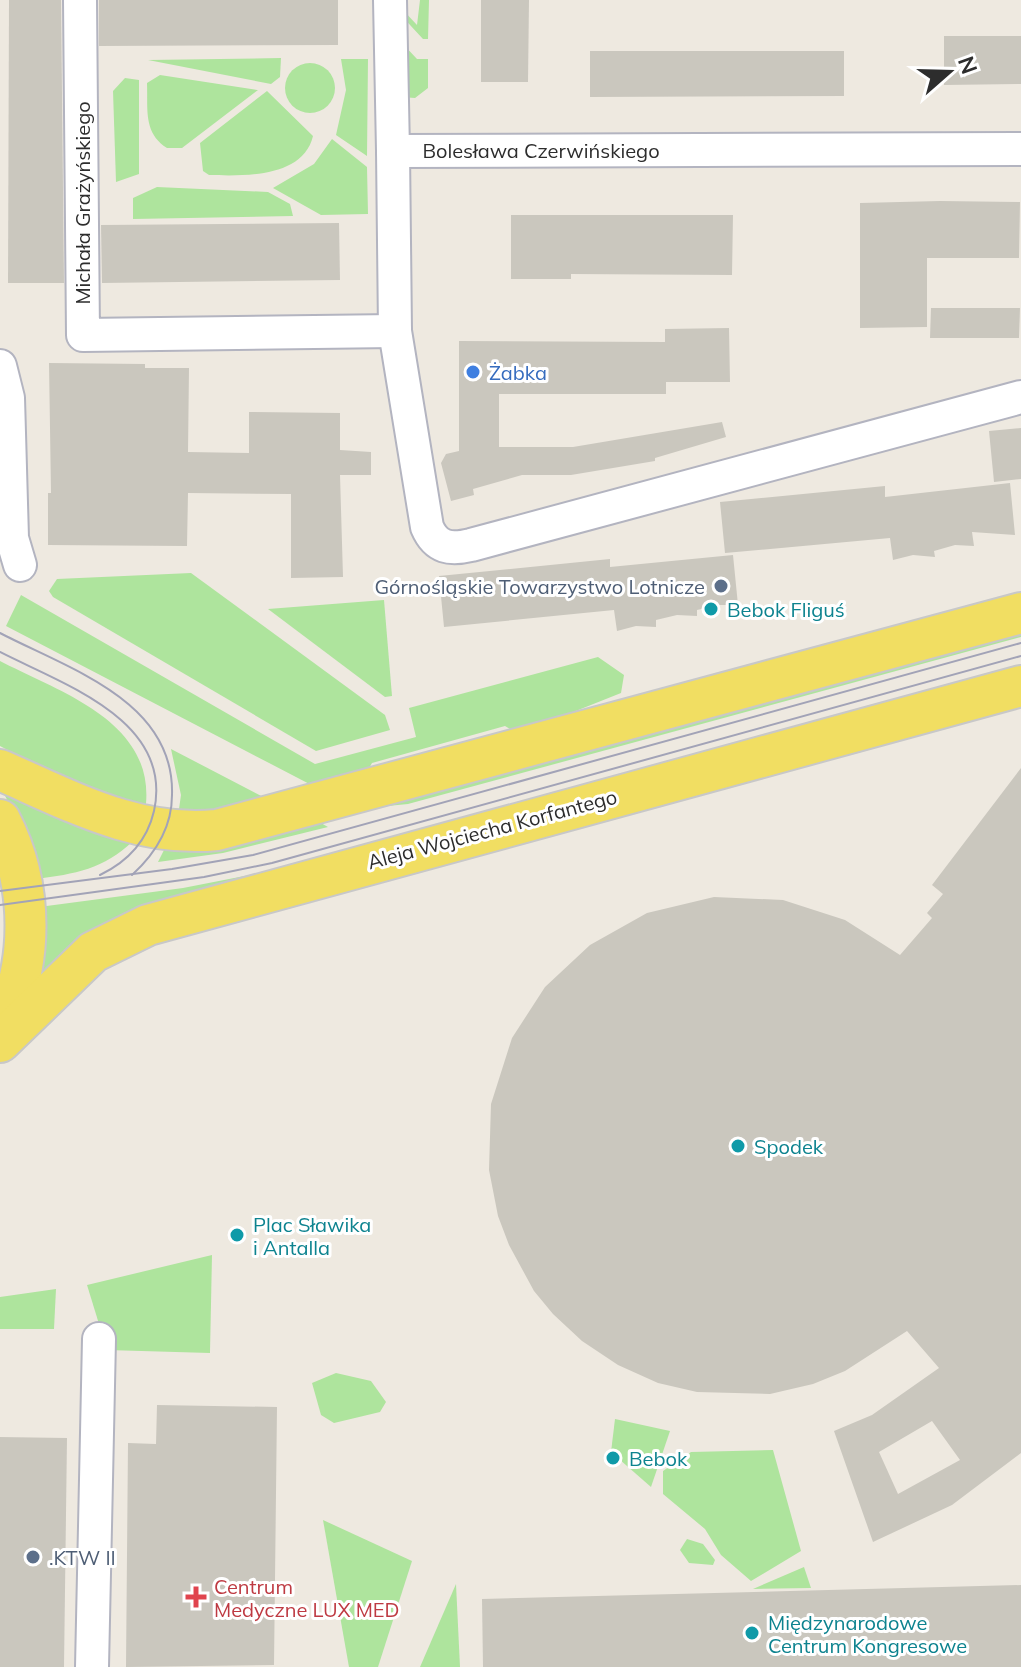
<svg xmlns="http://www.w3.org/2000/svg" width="1021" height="1667" font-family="Mulish,sans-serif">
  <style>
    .green { fill: #aee49d }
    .building { fill: #cac7be; fill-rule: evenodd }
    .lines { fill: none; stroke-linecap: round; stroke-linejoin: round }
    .minor-casing { stroke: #b3b4c0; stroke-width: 36 }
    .major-casing { stroke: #c8c8c8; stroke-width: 44 }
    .minor { stroke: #fff; stroke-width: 32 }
    .major { stroke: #f1de62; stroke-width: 40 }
    .tram { stroke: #a2a3b7; stroke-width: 2 }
    .shop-dot { fill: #3f7fe0; stroke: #fff; stroke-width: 3 }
    .service-dot { fill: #5c6f8a; stroke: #fff; stroke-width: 3 }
    .culture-dot { fill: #0f9aa8; stroke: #fff; stroke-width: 3 }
    .health-dot { fill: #e0444e; stroke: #fff; stroke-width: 3 }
    .labels { text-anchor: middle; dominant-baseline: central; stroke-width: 6; stroke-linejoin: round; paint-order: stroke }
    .street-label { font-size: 20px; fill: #2d2d2d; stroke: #fff }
    .shop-label { font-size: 20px; fill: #366cbe; stroke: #fff; text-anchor: start }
    .service-label { font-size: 20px; fill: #4e5e75; stroke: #fff; text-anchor: end }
    .culture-label { font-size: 20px; fill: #0d838f; stroke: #fff; text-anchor: start }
    .health-label { font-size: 20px; fill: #be3a42; stroke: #fff; text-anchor: start }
  </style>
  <rect width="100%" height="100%" fill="#eee9e0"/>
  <g class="green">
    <path d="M420,0H429L428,39H423L398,12L402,9L417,25Z"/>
    <path d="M401,42L417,59H428V88L415,98L401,97Z"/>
    <path d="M281,58L280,77L271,84L148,60Z"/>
    <path d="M341,59H368L367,156L336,135L346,90Z"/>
    <circle cx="310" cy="88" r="25"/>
    <path d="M160,75L257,90H258L182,148H167C143,133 148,109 147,83Z"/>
    <path d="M125,78L139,80V174L116,182L113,91Z"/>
    <path d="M267,91L313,136C303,178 244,176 209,175L203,171L200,143Z"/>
    <path d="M332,139L367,167L368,214L321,215L273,188L314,164Z"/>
    <path d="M157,187L268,192L290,204L293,216L133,219V198Z"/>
    <path d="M191,573L385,715L390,730L316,751L53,597L49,591L57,579Z"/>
    <path d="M21,595L315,764L416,737L409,708L598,657L624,675L621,693L518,734L505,726L372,763L364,777L319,789L6,626Z"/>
    <path d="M384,600L392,696L385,697L268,609Z"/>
    <path d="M1021,628V637L408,804L367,808Z"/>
    <path d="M0,661C64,694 159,723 145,812L96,796L0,746Z"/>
    <path d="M1021,664V671L37,975L39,907L183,888L270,871Z"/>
    <path d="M171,749L273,802L178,816L181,795Z"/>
    <path d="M2,790L133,841C104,869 75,874 36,879L13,811Z"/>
    <path d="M319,822L328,827L223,853L158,862L166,846Z"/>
    <path d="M212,1255L210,1353L107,1350L87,1285Z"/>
    <path d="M56,1289L54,1329H0V1297Z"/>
    <path d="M336,1373L371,1381L386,1402L380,1412L334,1423L321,1415L312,1383Z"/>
    <path d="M615,1419L670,1431L651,1487L611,1452Z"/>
    <path d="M773,1450L801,1551L751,1581L721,1555L705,1529L663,1494V1471L691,1452Z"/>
    <path d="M323,1520L412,1561L378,1667H349Z"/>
    <path d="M687,1539L703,1544L715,1560L713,1565L689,1563L680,1550Z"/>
    <path d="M804,1567L811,1588L753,1589Z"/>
    <path d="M456,1584L460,1667H420Z"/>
  </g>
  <g class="building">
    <path d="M9,0H61L64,283H8Z"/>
    <path d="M99,0H338V45L99,46Z"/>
    <path d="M481,0H529L528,82H481Z"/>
    <path d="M944,36H1021V84L944,85Z"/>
    <path d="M590,51H844V96L590,97Z"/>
    <path d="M940,201L1020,202L1019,258H927V327L860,328V203Z"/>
    <path d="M511,215H733L732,275L571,274V279H511Z"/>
    <path d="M339,223L340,280L102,283L101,225Z"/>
    <path d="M931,308H1020L1019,338H930Z"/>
    <path d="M729,328L730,382H666V394H499V447H573L722,422L726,437L655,458V461L571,475H522L473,489L474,495L451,501L441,463L446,454L459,451V341L665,342V329Z"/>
    <path d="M49,363L145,364V368H189L188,452L249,453V412L340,413V450L371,452V475H340L343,577L291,578V494L188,493L187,546L48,545V493H51Z"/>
    <path d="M1021,428V479L994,482L989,431Z"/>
    <path d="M1010,483L1015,535L972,532L974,546L955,545L934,551L935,557L913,555L893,560L890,538L725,553L720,502L885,486V497Z"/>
    <path d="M733,555L738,605H719L697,610V616L677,615L656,620V627L636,626L617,631L614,610L444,627L439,576L610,559V567Z"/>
    <path d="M1021,768V1453L952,1505L873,1542L834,1431L872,1415L939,1368L907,1331L845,1371L813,1384L770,1394L697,1392L658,1383L618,1365L582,1341L553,1314L534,1291L509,1245L498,1216L489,1170L491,1104L512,1038L545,987L590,945L647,913L714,897L783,900L845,920L900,955L932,918L927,913L943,894L932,885ZM932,1421L960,1460L898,1494L879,1452Z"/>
    <path d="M157,1405L277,1407L274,1665L126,1667L128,1443L156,1444Z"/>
    <path d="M0,1437L67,1438L64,1667H0Z"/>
    <path d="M1021,1585V1667H483L482,1599Z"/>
  </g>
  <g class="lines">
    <g class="minor-casing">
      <g id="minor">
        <path d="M80,0L83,335L395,331"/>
        <path d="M390,0L393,151"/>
        <path d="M1021,149L393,151L395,331L427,527C436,548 450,550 471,545L1021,397"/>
        <path d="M0,366L8,398L12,538L20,565"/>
        <path d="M92,1667L99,1339"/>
      </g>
    </g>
    <g class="major-casing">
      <g id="major">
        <path d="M0,770C71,801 138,838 217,830L1021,613"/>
        <path d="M0,820C34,885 34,966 0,1032"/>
        <path d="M0,1042L93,952L148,925L1021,686"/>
      </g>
    </g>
    <use href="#minor" class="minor"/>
    <use href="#major" class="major"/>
    <g class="tram">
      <path d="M0,633C69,669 175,701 172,795C172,827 155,854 132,875"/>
      <path d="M0,652C62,684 174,720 154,811C147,841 127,862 100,875"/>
      <path d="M0,891L172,869L253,855L1021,643"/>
      <path d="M0,905L204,877L272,863L1021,656"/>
    </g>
  </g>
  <circle class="shop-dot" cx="473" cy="372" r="8"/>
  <g class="service-dot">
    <circle cx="721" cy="586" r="8"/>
    <circle cx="33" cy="1557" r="8"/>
  </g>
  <g class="culture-dot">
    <circle cx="711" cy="609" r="8"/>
    <circle cx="738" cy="1146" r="8"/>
    <circle cx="237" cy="1235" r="8"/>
    <circle cx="613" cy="1458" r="8"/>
    <circle cx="752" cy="1633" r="8"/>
  </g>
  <path class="health-dot" d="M192 1585h8v8h8v8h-8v8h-8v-8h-8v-8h8z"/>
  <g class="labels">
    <g class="street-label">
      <text x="541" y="150">Bolesława Czerwińskiego</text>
      <text transform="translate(82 203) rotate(-90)">Michała Grażyńskiego</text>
      <text transform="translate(492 829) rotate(-15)">Aleja Wojciecha Korfantego</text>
    </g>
    <g class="shop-label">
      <text x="489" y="372">Żabka</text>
    </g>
    <g class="service-label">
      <text x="705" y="586">Górnośląskie Towarzystwo Lotnicze</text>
      <text x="49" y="1557" text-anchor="start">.KTW II</text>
    </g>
    <g class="culture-label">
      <text x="727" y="609">Bebok Fliguś</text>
      <text x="754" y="1146">Spodek</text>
      <text x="253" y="1224">Plac Sławika<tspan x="253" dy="23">i Antalla</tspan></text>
      <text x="629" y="1458">Bebok</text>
      <text x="768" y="1622">Międzynarodowe<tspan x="768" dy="23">Centrum Kongresowe</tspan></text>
    </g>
    <g class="health-label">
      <text x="214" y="1586">Centrum<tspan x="214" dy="23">Medyczne LUX MED</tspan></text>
    </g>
  </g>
  <g transform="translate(949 72) rotate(70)" stroke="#ffffff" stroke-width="6" paint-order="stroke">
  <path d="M0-6L14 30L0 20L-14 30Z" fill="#2d2d2d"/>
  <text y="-12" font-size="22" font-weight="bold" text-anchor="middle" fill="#2d2d2d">N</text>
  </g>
</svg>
